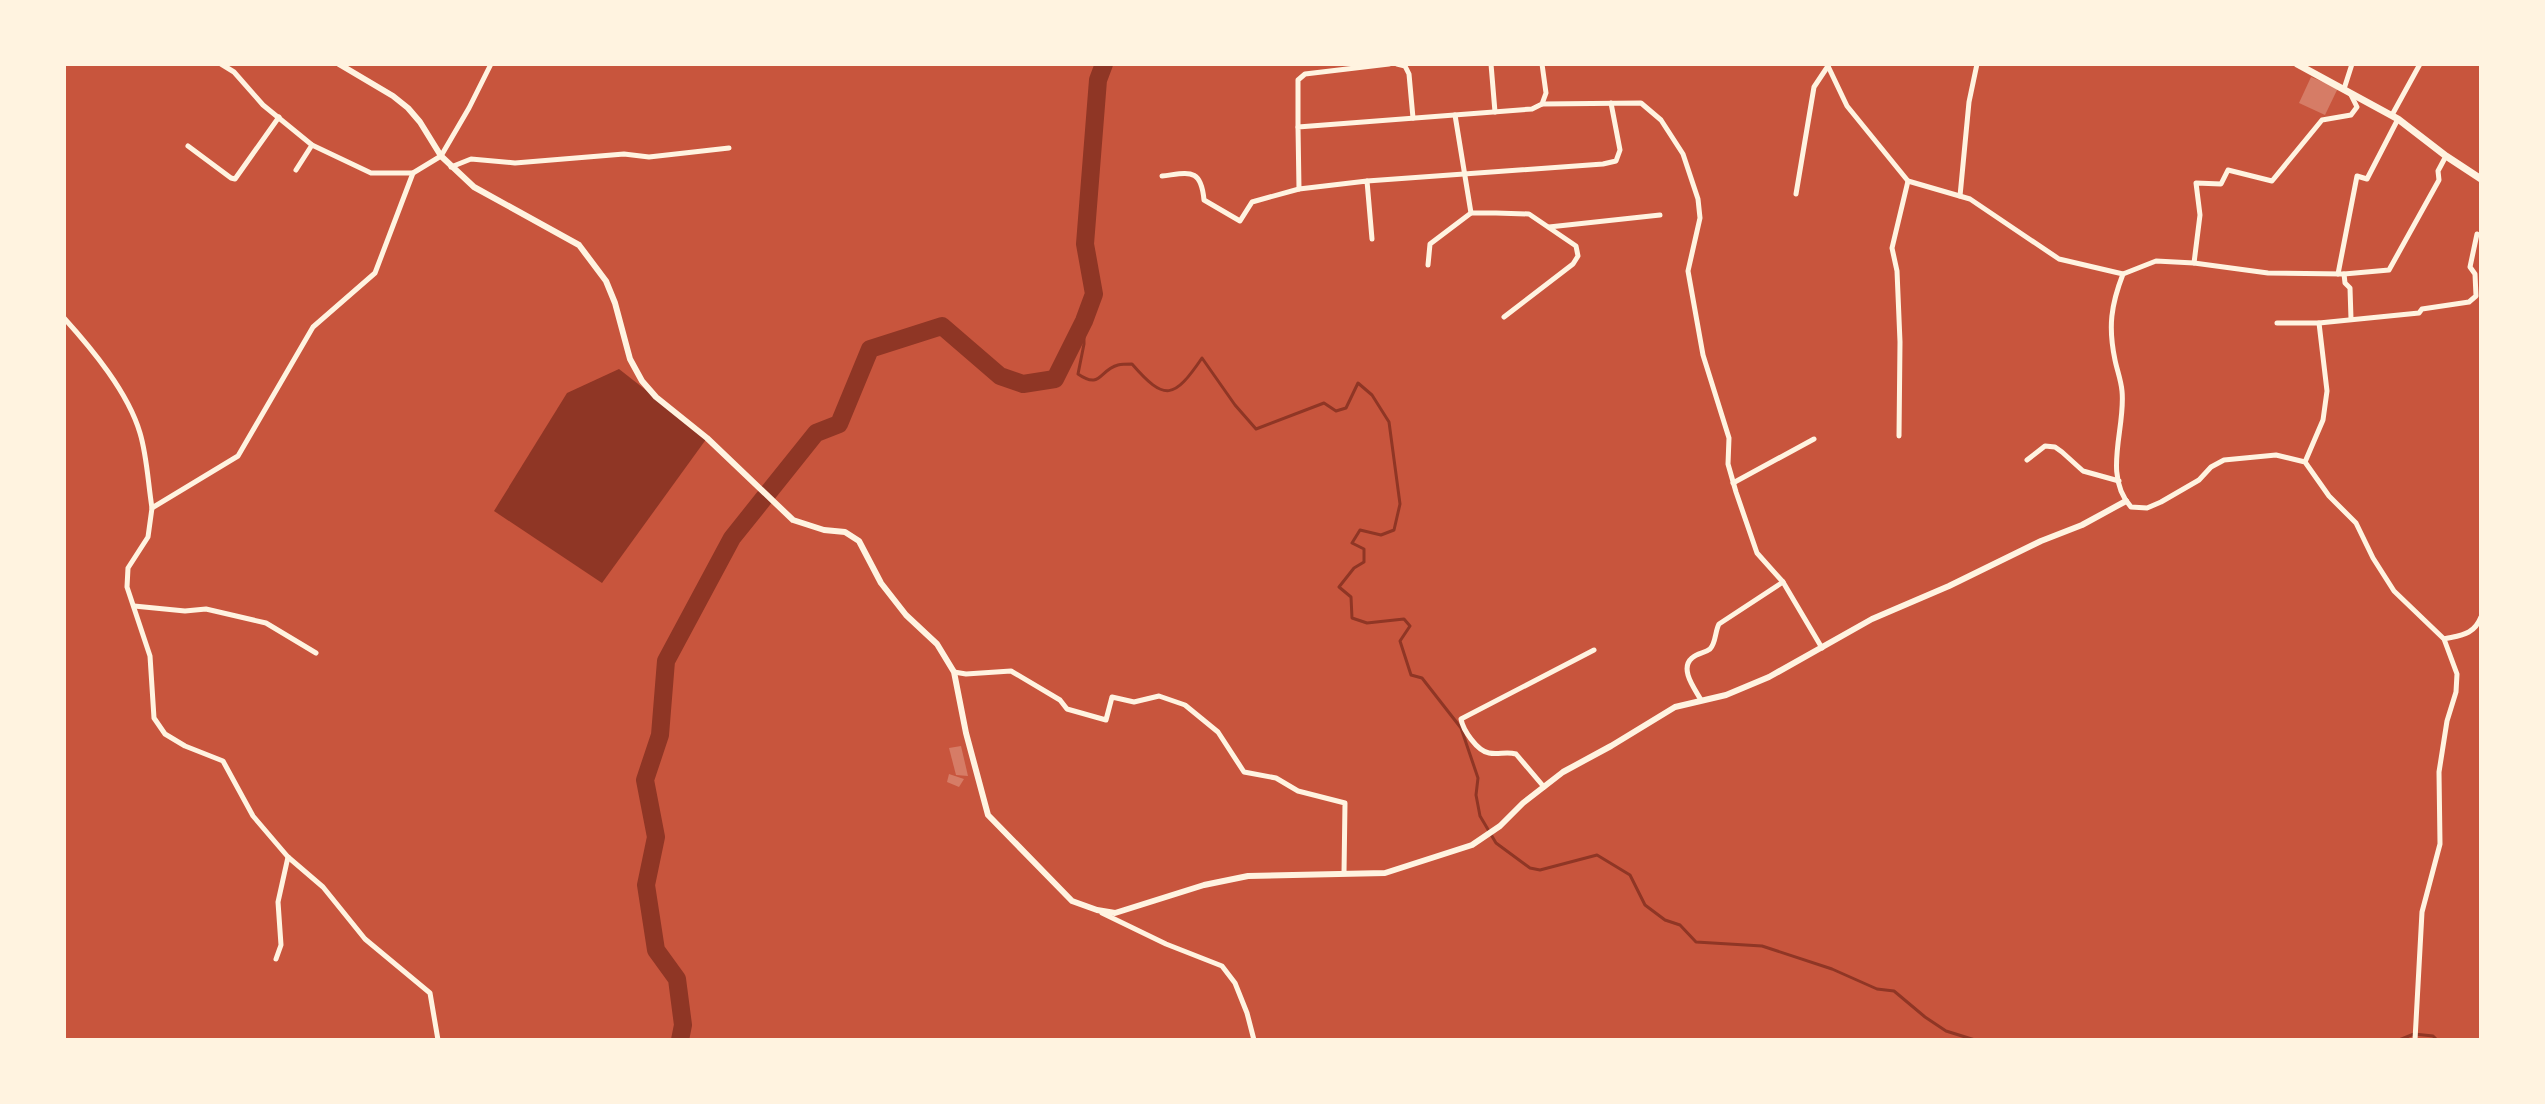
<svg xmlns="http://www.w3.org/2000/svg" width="2545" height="1104" font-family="'Golos Text',sans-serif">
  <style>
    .water { fill: #8f3625 }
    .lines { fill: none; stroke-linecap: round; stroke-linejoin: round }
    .stream { stroke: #8f3625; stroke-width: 3 }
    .river { stroke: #8f3625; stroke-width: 18 }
    .building { fill: #d67c66 }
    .minor { stroke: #fff3e0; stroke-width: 5 }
    .tertiary { stroke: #fff3e0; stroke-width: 6 }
    .secondary { stroke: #fff3e0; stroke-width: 7 }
  </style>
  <rect width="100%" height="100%" fill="#c8553d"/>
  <path class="water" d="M619,369L707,438L602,583L494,511L567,393Z"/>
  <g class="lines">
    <g class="stream">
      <path d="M1084,321V344L1078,374C1101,390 1099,370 1118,365C1122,364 1127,364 1132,364C1165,402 1174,399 1202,358L1235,405L1256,429L1324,403L1336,411L1346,408L1358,383L1372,395L1389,422L1400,504L1394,530L1381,535L1360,530L1352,543L1364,549V562L1354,568L1339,587L1351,597L1352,618L1367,623L1404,619L1410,626L1400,641L1411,675L1422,678L1461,728L1478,778L1476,795L1480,816L1496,843L1530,868L1540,870L1597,855L1630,875L1645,905L1665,920L1680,925L1696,942L1762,946L1832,969L1877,989L1894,991L1925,1017L1946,1031L1975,1040"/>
      <path d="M2399,1040L2414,1034L2433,1036L2437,1040"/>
    </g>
    <path class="river" d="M680,1040L683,1025L677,979L656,950L646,885L656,837L645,780L660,735L666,661L732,538L816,433L839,424L870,349L942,326L1000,376L1023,384L1055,379L1084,321L1094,294L1085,244L1098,80L1104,64"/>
  </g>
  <g class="building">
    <path d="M2311,77L2338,88L2325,115L2299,103Z"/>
    <path d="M961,746L968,776L956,775L949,748Z"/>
    <path d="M949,774L964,779L959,787L947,782Z"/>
  </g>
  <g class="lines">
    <g class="minor">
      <path d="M221,64L234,72L263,105L312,145L371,173H413"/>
      <path d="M1397,64L1405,66L1409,74L1413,118"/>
      <path d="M1491,64L1495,112"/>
      <path d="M1827,64L1847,106L1908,181L1970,199L2059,259L2123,274C2111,305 2108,327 2115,360C2117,370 2121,380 2122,391C2126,428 2102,475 2131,507L2147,508L2161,502L2199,480L2211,467L2224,460L2276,455L2305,462L2329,496L2356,523L2373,558L2394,591L2444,639L2457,674L2456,692L2447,721L2439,772L2440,844L2422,912L2415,1040"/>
      <path d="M2344,89L2352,64"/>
      <path d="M1542,104L1641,103L1661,120L1683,154L1698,199L1700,218L1688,271L1703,355L1729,438L1728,464L1736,492L1757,553L1783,582L1822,648"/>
      <path d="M1455,115L1471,213"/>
      <path d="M2392,115L2420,64"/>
      <path d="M1298,127V80L1305,74L1389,64"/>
      <path d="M188,146L231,178L235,179L279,117"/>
      <path d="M451,167L471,159L515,163L624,154L649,157L729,148"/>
      <path d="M296,170L312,145"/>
      <path d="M1162,176C1189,173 1201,167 1204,200L1240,221L1252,202L1299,189"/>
      <path d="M1367,181L1603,164L1616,161L1620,150L1611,103"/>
      <path d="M1796,194L1814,87L1828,66"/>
      <path d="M1960,196L1969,102L1977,64"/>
      <path d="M1549,227L1660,215"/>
      <path d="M1372,239L1367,181L1299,189L1298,127L1532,109L1542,104L1546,93L1542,64"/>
      <path d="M2194,263L2200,215L2196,183L2221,184L2228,170L2272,181L2322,120L2351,115L2357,107L2351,95"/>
      <path d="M1428,265L1430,244L1471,213H1496L1529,214L1576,246L1578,256L1573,264L1504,317"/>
      <path d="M2123,274L2156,261L2194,263L2268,273L2344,274L2389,270L2439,180L2438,171L2446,156"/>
      <path d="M2338,274L2357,176L2367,179L2398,119"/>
      <path d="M2344,274L2345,283L2350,288L2351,319"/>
      <path d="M64,318C92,349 128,392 140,433C147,456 148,483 152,508"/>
      <path d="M2277,323H2319L2419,313L2422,309L2469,302L2476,296L2475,274L2470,267L2477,234"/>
      <path d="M1899,436L1900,342L1897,271L1892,248L1908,181"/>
      <path d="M2027,460L2045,446L2055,447L2062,452L2083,471L2119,481"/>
      <path d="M2305,462L2323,420L2327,391L2319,323"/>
      <path d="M1733,483L1814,439"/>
      <path d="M134,606L185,611L206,609L266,623L316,653"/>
      <path d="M2444,639C2461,635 2474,635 2481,617"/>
      <path d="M954,672L966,674L1011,671L1060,700L1067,709L1106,720L1112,697L1134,702L1159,696L1185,705L1218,732L1244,772L1276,778L1298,791L1345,803L1344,873"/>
      <path d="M1701,700C1695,689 1679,669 1692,658C1697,653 1705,653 1710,649C1716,643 1715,631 1719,624L1783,582"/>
      <path d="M1544,787L1516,754C1506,751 1499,755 1489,753C1477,751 1463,730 1461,719L1594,650"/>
      <path d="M1102,913L1166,944L1222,966L1235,983L1247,1013L1254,1040"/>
      <path d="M276,959L281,945L278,902L288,857"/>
      <path d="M438,1040L430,993L365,939L323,887L288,857L253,816L223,761L185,746L165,734L154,718L150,656L127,587L128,568L148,537L152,508L238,456L313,327L375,273L413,173L441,156L469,108L491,64"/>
    </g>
    <path class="tertiary" d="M339,64L393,96L408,108L420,122L441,156L474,187L579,245L606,281L615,303L630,359L642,381L656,397L707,438L793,520L824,530L845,532L859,541L881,583L906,615L937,644L954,672L966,733L988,815L1072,901L1097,910L1115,913L1204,885L1248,876L1385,873L1472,845L1500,826L1523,803L1563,772L1611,746L1675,707L1726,695L1769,677L1872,619L1949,586L2041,541L2082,525L2126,501"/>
    <path class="secondary" d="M2297,64L2398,119L2446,156L2481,179"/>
  </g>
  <rect width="2545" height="1104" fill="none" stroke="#fff3e0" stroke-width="132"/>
</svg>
